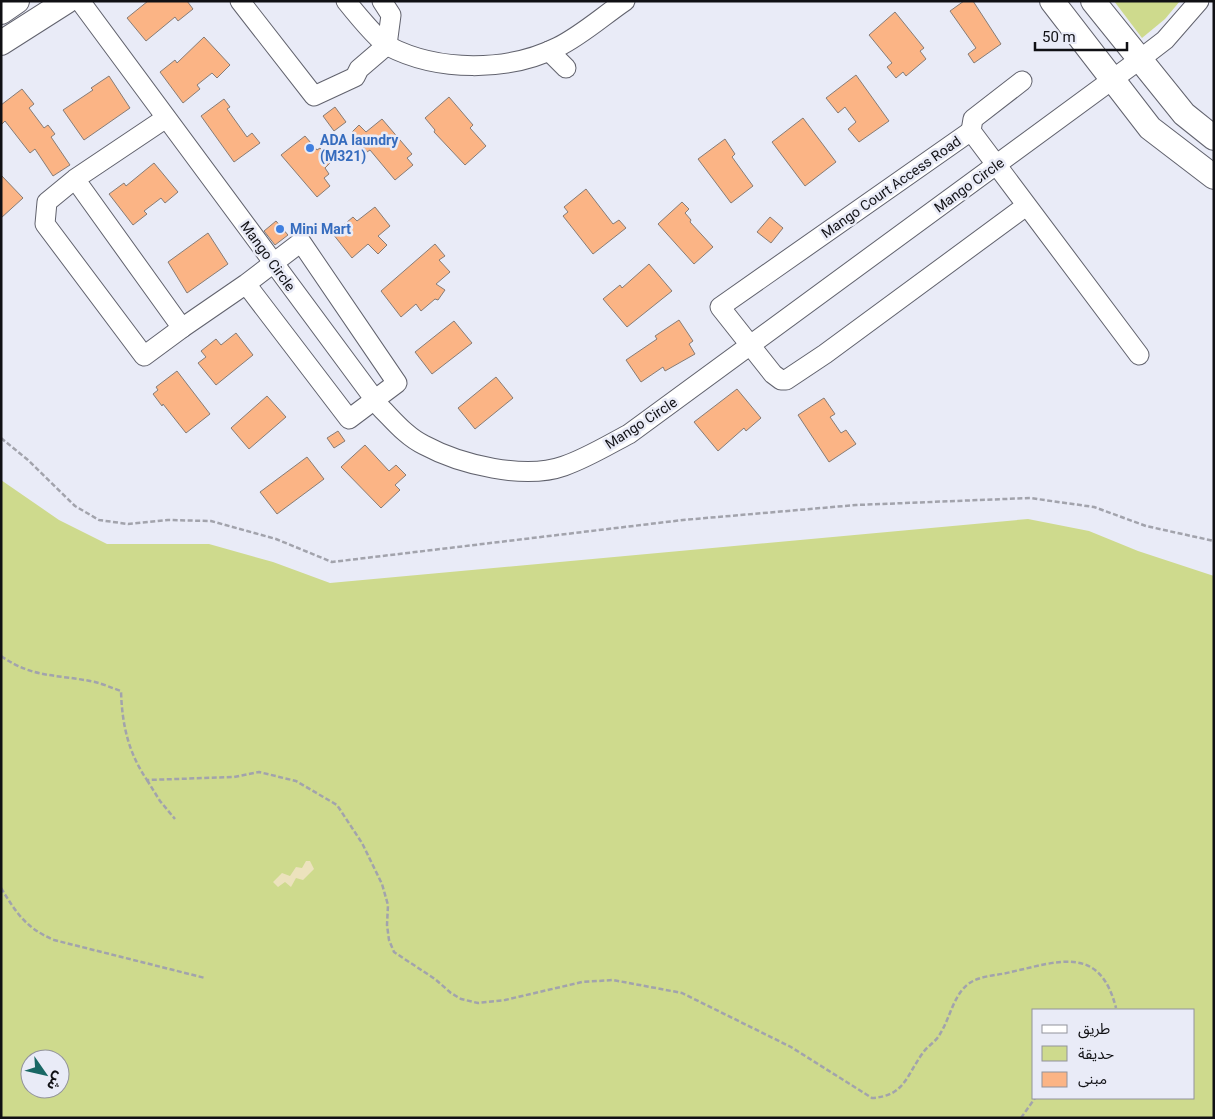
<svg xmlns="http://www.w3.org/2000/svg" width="1215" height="1119" font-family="Roboto,'Noto Sans Arabic',sans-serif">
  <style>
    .green { fill: #ceda8d; fill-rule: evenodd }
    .sand { fill: #ece2bd }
    .building { fill: #fbb485; stroke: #877c76 }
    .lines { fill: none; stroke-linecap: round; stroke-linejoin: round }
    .minor-casing { stroke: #61626d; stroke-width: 21 }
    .major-casing { stroke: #61626d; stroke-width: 26 }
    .path { stroke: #a2a3ac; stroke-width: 2.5; stroke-dasharray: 5 2.5; stroke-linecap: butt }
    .minor { stroke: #fff; stroke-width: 19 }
    .major { stroke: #fff; stroke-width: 24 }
    .shop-dot { fill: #3f7fe0; stroke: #e9ebf7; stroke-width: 2 }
    .labels { text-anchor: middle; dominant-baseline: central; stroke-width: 5; stroke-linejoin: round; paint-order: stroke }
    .shop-label { font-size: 14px; font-weight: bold; fill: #366cbe; stroke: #e9ebf7; text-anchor: start }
    .street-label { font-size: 14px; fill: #101014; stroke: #e9ebf7 }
  </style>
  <rect width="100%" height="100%" fill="#e9ebf7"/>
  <g class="green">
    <path d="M1114,1H1180L1165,19L1142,38Z"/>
    <path d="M1,480L59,520L107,544H209L273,562L330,583L1028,519L1089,531L1138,551L1214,576V1118H1ZM1034,1010H1194V1098H1034ZM30,1059H60V1089H30Z"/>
  </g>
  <path class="sand" d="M306,861H310L314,869L303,880L296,878L291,887L285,882L278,887L273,882L282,873L290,876L296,867L302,868Z"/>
  <g class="building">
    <path d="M148,1H187L193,9L178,21L175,17L146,41L127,18Z"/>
    <path d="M964,1H973L1001,44L974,63L968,54L976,48L950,11Z"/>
    <path d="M895,12L924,48L920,51L926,59L906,76L903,72L896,78L887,67L892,63L869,35Z"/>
    <path d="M204,37L230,65L217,78L212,73L197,85L200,89L183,103L160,72L175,60L177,63Z"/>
    <path d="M856,75L889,121L859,142L848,129L856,122L845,107L838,113L826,98Z"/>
    <path d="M109,76L130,108L84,140L63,110L93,90L91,88Z"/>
    <path d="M22,89L34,104L29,108L44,128L48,125L55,134L51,137L70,165L53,176L35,149L30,153L5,121L1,125V105Z"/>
    <path d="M449,97L473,125L470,128L486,146L465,165L434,132L435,130L425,118Z"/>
    <path d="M224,99L230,107L227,109L247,137L252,133L260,143L234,162L201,116Z"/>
    <path d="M335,107L346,122L334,131L323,116Z"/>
    <path d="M803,118L836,162L805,186L772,142Z"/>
    <path d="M382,119L412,154L407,158L413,165L395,180L370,150L367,152L352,132L359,125L366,132Z"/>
    <path d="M305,136L317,150L320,148L331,162L325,168L329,174L324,178L330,186L317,197L281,155Z"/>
    <path d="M725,139L735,154L732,157L753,186L731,203L698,159Z"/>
    <path d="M154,163L178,192L165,203L161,198L144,211L147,214L133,225L109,194L124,183L126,186Z"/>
    <path d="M1,175L23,198L1,218Z"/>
    <path d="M586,189L613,224L619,220L626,228L593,254L563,216L568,212L564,207Z"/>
    <path d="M682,202L689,209L685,213L691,220L690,222L713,247L694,264L658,224Z"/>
    <path d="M375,207L390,226L378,236L387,245L378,254L368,244L352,258L333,234L353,217L357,221Z"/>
    <path d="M770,217L783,228L771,243L757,232Z"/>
    <path d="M276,221L288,235L275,245L264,231Z"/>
    <path d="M208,233L228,264L187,293L168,262Z"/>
    <path d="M435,244L445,256L439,260L450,272L436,284L445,290L438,300L435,299L421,311L416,304L401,317L381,291Z"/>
    <path d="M649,264L672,291L627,327L603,299L620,285L622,288Z"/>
    <path d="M679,320L693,341L689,344L695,354L665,371L663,367L641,382L626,360L657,339L655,336Z"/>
    <path d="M454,321L472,343L432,374L415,352Z"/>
    <path d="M236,333L253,355L216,385L198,363L206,357L201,351L216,339L221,345Z"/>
    <path d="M177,371L210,414L186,433L163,404L162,406L153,394L158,390L156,387Z"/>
    <path d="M496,377L513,398L475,429L458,408Z"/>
    <path d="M737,389L761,418L746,431L744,428L718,451L694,422Z"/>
    <path d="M267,396L286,417L249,449L231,428Z"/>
    <path d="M824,398L835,414L830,417L841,433L846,430L856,444L829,462L798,415Z"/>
    <path d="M338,431L345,441L334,448L327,438Z"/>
    <path d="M365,445L389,471L396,465L406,475L395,485L400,490L381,508L341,467Z"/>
    <path d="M307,457L324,479L277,514L260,492Z"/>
  </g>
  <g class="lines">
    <g class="minor-casing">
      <g id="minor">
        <path d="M80,1L381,408C394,421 407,437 424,445C461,465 525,480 564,466C587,458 608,445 629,434L1139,60L1165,40L1199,1"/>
        <path d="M240,1L314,96L355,77L359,69L387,45L391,15L382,1"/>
        <path d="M346,1C354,11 378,40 388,46C438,72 508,72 558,47C582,35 603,16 625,1"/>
        <path d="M549,51L566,68"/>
        <path d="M971,131L973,119L1022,81"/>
        <path d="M75,179L182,328L144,356L45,224L47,202L75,179L166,118"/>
        <path d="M1026,206L825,354L786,380H781L773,374L720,307L971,131L1139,355"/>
        <path d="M182,328L246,284L301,242L397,383L349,419L246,284"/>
      </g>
    </g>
    <g class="major-casing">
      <g id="major">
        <path d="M1052,1L1150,128L1214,177"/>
        <path d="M1093,1L1184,114L1214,138"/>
        <path d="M1,12L17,1"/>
        <path d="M1,43L67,1"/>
      </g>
    </g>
    <g class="path">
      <path d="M1,438L28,460L75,506L99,520L128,524L168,520L211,521L276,539L332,562L683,520L856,505L1030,498L1094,507L1146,526L1214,541"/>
      <path d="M1,656C34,679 58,674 95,682C103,684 112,688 121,691C122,724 128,752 147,780L234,777L259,772L296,781L337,805L362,843L382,884L388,905L387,925L389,940L394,952L435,979L451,993L461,999L478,1003L505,1000L582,982L613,980L682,993L791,1047L872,1098C904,1096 906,1077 922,1054C927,1046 936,1042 940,1034C950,1018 953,997 967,985C979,975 996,976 1011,972C1060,961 1100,945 1116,1008"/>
      <path d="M147,780L160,801L175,819"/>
      <path d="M1,888C17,914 26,928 54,940L205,978"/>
      <path d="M1021,1118L1035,1098"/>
    </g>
    <use href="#minor" class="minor"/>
    <use href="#major" class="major"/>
  </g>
  <g class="shop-dot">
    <circle cx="310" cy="148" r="5"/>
    <circle cx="280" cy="229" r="5"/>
  </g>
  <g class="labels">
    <g class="shop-label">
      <text x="320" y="140">ADA laundry<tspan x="320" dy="16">(M321)</tspan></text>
      <text x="290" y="229">Mini Mart</text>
    </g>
    <g class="street-label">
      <text transform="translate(969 185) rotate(-36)">Mango Circle</text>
      <text transform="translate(891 187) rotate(-35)">Mango Court Access Road</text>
      <text transform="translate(268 256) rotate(54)">Mango Circle</text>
      <text transform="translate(641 423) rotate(-33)">Mango Circle</text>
    </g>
  </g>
  <rect width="1215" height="1119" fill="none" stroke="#101014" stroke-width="5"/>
  <rect x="1032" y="1009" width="162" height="90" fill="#e9ebf7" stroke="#92939c"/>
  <rect x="1042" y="1025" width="25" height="8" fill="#ffffff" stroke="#92939c"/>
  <text x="1078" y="1034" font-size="15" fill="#101014">طريق</text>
  <rect x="1042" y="1046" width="25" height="15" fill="#ceda8d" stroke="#92939c"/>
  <text x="1078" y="1059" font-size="15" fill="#101014">حديقة</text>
  <rect x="1042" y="1072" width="25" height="15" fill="#fbb485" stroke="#92939c"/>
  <text x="1078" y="1084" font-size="15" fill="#101014">مبنى</text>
  <g transform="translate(45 1074) rotate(124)"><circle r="24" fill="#e9ebf7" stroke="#92939c"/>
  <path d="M0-4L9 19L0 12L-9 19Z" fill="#196765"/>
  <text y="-8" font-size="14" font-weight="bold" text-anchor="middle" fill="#101014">ش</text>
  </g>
  <path d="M1035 42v8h92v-8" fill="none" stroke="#101014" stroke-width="2.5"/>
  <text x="1042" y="42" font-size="15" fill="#101014" stroke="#e9ebf7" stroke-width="4" paint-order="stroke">50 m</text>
</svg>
